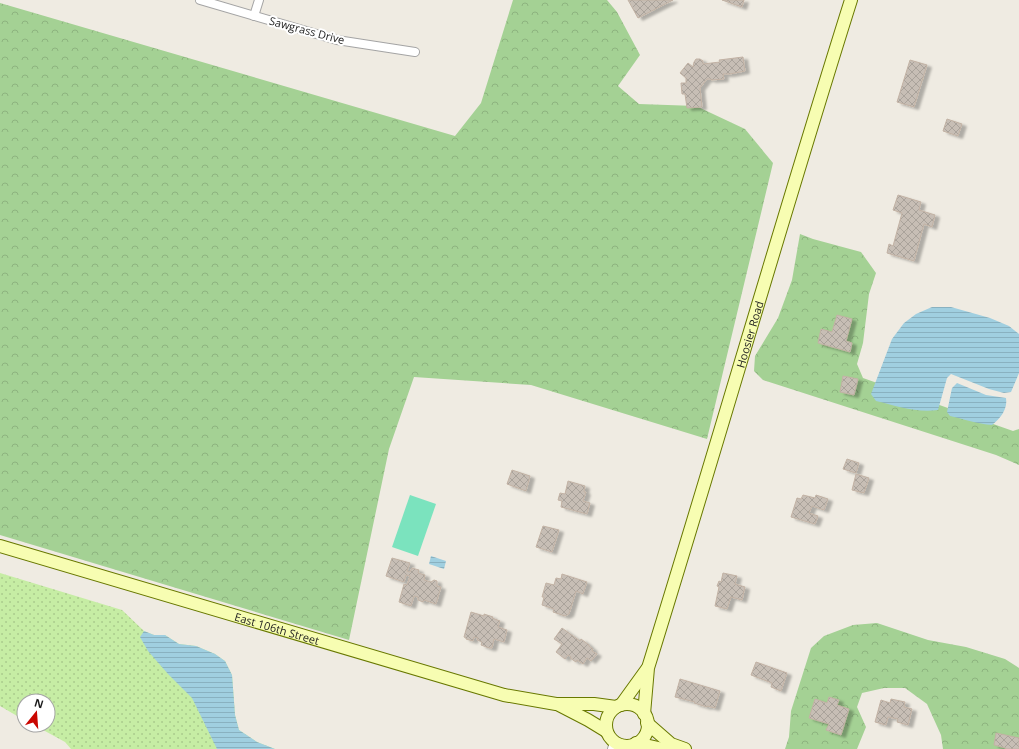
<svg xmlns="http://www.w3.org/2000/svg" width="1019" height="749" font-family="'Open Sans',sans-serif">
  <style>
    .grass { fill: url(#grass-dots) }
    .forest { fill: url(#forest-crowns) }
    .pitch { fill: #7be3be }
    .water { fill: url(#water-rules) }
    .building { fill: url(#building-cross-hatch); stroke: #c2b2a4; filter: url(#shadow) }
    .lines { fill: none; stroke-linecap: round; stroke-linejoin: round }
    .street-casing { stroke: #a4a4a4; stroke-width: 10 }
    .secondary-casing { stroke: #687800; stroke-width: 14 }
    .street { stroke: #fff; stroke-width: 8 }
    .secondary { stroke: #f7fdb2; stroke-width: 12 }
    .labels { text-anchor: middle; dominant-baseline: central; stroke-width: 4; stroke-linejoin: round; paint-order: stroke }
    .street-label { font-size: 11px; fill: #1d1d1d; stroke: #fff }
  </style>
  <defs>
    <pattern id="grass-dots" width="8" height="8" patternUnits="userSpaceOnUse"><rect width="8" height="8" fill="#c6eda4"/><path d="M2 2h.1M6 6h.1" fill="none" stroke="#aacb8d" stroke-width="1.8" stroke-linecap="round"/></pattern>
    <pattern id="forest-crowns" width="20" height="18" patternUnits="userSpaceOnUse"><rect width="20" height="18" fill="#a4d194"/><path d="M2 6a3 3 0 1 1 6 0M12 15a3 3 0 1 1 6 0" fill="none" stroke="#8db37f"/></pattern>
    <pattern id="water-rules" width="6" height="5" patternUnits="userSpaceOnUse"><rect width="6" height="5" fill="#a0cfe0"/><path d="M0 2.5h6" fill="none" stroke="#89b1c0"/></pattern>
    <pattern id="building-cross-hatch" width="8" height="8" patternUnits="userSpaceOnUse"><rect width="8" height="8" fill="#c7beb5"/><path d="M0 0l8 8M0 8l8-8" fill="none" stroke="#aaa39b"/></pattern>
    <filter id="shadow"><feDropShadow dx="4.5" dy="2.5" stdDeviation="1" flood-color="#0004"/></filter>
  </defs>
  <rect width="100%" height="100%" fill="#efebe2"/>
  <path class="grass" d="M0,573L122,610L144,631L154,635H165L179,644L196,646L215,654L225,661L232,675L235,715L239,730L257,742L275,749H71L65,742L34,725H48V701H24V720L0,706Z"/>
  <g class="forest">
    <path d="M513,0H607L617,12L640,55L618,86L639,104L696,106L745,129L773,163L707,439L531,385L414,377L389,449L349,640L0,535V3L455,136L481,103Z"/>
    <path d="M800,234L813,239L861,252L876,273L869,294L863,343L857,364L863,378L1013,431L1019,429V465L996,455L763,380L754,371L755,356L778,318L792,280Z"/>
    <path d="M877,623L928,640L966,647L1005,659L1019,668V749H943L941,735L927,704L905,688H884L862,693L857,707L866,727L857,749H785L789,737L791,711L811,648L824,636L853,625Z"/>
  </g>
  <path class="pitch" d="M410,495L436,504L418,556L392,547Z"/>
  <g class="water">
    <path d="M932,307H951L990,318L1009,326L1019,334V373L1011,392L1004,393L989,389L951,374L947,378L938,410C916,413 897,406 876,401L871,394L892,339L904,323L916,314Z"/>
    <path d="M957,383L986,395L1006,398C1008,409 1000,419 992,425C977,424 964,419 950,416L947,412L952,388Z"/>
    <path d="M431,556L446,561L444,569L429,564Z"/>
    <path d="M144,631L154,635H165L179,644L196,646L215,654L225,661L232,675L235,715L239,730L257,742L275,749H217L192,698L168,674L148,651L140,637Z"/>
  </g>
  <g class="building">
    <path d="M628,0H673L638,18Z"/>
    <path d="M722,0H744L742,7Z"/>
    <path d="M743,57L745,71L730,74H723L724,79L711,80V79H707L700,88L702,107L687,108L685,94H682L681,83H686V78L680,73L688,63L693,67L694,62L696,59H700L703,61V64L720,62L719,60Z"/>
    <path d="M910,60L927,65L914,107L897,102Z"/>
    <path d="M947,119L962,124L958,136L943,131Z"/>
    <path d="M898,195L921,202L919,210L935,215L932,227L924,224L914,261L887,253L889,244L893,246L902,213L893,210Z"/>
    <path d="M837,315L852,319L846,341L852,343L850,352L818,343L821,329L832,332Z"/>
    <path d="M843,376L858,379L854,395L840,392Z"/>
    <path d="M847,459L859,463L856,473L843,469Z"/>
    <path d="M512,470L530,476L526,491L507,484Z"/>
    <path d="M856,474L869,478L864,493L852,490Z"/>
    <path d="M568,481L585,486L584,492H586L583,501L590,503L587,514L561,507L562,501L558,500L560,493L565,494Z"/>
    <path d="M803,495L815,498L816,495L828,499L824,510L812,506L809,513L818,516L815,524L791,517L797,498L801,499Z"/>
    <path d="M543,526L559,530L552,552L536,547Z"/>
    <path d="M392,558L410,563L407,571L410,572L412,568L419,570L418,573L425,575L424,580L431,582L434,580L437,581V586L441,587L436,604L424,600L423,602L418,600V597L414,596L411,606L399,602L404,584L407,585L410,576L406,575L404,582L386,576Z"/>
    <path d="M723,573L737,576L735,584L745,587L742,600L731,597L727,609L715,606L719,587L717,586L719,581L721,582Z"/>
    <path d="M562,574L587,582L583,594L576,591L569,614L565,616L553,612L554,609L542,605L544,597H542L546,583L554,585L556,578L561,579Z"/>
    <path d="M471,612L484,616V614L493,617L492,618L500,621L498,627L507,630L504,642L494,639L492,648H489L481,645L482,642L477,640L478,638L474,637L473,641L466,639V638L464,637Z"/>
    <path d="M562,628L580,641L581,639L589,645V646L593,649L592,651L597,654L591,661L587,658L583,664L577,660L576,662L570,658L571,657L568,655L565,659L556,652L562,644L554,639Z"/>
    <path d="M756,662L787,673L781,691L771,687L772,683L751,675Z"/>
    <path d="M680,679L720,691L715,708L707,706V707L694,703L695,702L675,697Z"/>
    <path d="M829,697L839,700L837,705L849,709L841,735L826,730L829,724L809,718L815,699L827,703Z"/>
    <path d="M891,699L905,702L904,707L912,709L908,725L897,722L898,719L888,717L886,725L875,722L881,700L890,703Z"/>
    <path d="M996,733L1019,738V749H1005L1006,748L994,745Z"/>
  </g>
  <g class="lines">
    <g class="street-casing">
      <g id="street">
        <path d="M200,0L337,40L415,52"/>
        <path d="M254,16L259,0"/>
        <path d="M612,749L614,742"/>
      </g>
    </g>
    <g class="secondary-casing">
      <g id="secondary">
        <path id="s1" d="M0,546L504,695L556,704H594L616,707"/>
        <circle cx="627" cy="725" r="21"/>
        <path d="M559,705L588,720L606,731"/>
        <path d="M621,705L647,669"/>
        <path id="s2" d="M644,714L648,668C717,446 781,222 851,0"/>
        <path d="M647,723L671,744L685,749"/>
        <path d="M636,743L663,749"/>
      </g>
    </g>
    <use href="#street" class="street"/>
    <use href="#secondary" class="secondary"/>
  </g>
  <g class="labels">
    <g class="street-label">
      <text transform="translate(307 30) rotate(15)">Sawgrass Drive</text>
      <text stroke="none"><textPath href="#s2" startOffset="395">Hoosier Road</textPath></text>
      <text stroke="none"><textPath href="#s1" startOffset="289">East 106th Street</textPath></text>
    </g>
  </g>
  <g transform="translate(36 713) rotate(17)"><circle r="19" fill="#ffffff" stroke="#a5a5a5"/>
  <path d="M0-3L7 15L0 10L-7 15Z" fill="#ca0600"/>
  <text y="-6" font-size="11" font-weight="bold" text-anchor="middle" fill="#1d1d1d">N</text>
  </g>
</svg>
